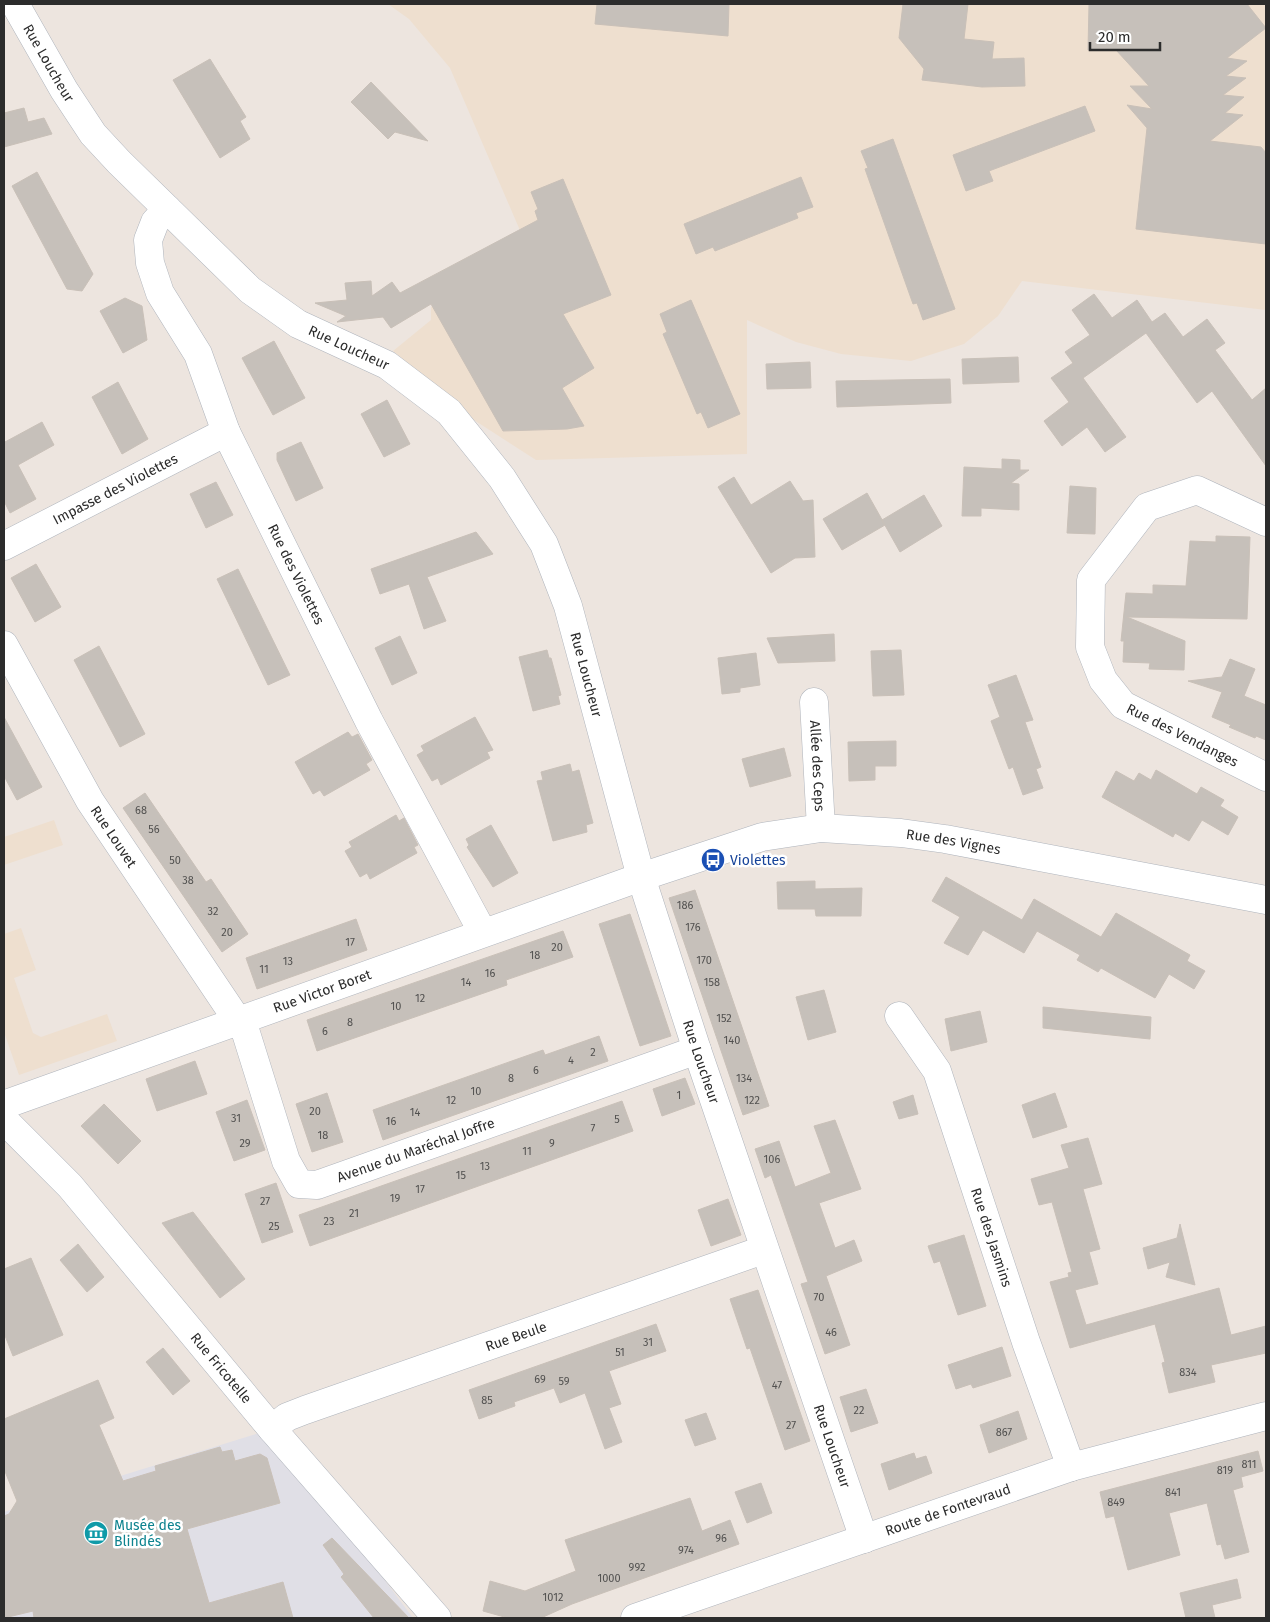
<svg xmlns="http://www.w3.org/2000/svg" width="1270" height="1622" font-family="'Fira Sans',sans-serif">
  <style>
    .industrial { fill: #e0dfe6 }
    .education { fill: #eedfcf }
    .building { fill: #c6c0ba; stroke: #c9c0b8 }
    .lines { fill: none; stroke-linecap: round; stroke-linejoin: round }
    .minor-casing { stroke: #afb4bc; stroke-width: 29 }
    .minor { stroke: #fff; stroke-width: 28 }
    .labels { text-anchor: middle; dominant-baseline: central; stroke-width: 5; stroke-linejoin: round; paint-order: stroke }
    .number-label { font-size: 11px; fill: #525150 }
    .street-label { font-size: 14px; fill: #2c2c2c; stroke: #fff }
    .transit-label { font-size: 14px; fill: #164399; stroke: #fff; text-anchor: start }
    .culture-label { font-size: 14px; fill: #0d838f; stroke: #fff; text-anchor: start }
  </style>
  <rect width="100%" height="100%" fill="#ede5df"/>
  <path class="industrial" d="M272,1429L413,1618H4V1512Z"/>
  <g class="education">
    <path d="M388,4H1266V310L1022,281L998,316L964,344L911,361L841,354L796,342L747,320V454L536,460L474,420L393,351L431,320V307L528,249L450,68L409,19Z"/>
    <path d="M54,820L63,845L4,865V837Z"/>
    <path d="M21,928L36,970L14,978L33,1033L41,1037L107,1014L117,1041L19,1075L4,1032V934Z"/>
  </g>
  <g class="building">
    <path d="M597,4H729L728,36L595,24Z"/>
    <path d="M903,4H968L964,39L994,42L992,59L1024,58L1025,86L982,87L922,80L924,69L899,38Z"/>
    <path d="M1089,4H1247L1266,28L1227,58L1247,61L1226,76L1246,78L1223,95L1244,97L1225,113L1243,115L1210,141L1261,147L1266,153V244L1136,229L1147,128L1127,105L1152,109L1130,86H1149L1116,50H1088Z"/>
    <path d="M210,59L246,117L240,121L250,139L220,158L173,80Z"/>
    <path d="M371,82L428,141L395,132L388,139L351,102Z"/>
    <path d="M1085,106L1095,131L989,171L993,181L966,191L953,155Z"/>
    <path d="M24,108L28,122L44,118L52,134L4,147V113Z"/>
    <path d="M893,139L955,309L923,320L917,303L913,304L865,169L868,168L861,151Z"/>
    <path d="M37,172L93,274L82,291L67,289L12,186Z"/>
    <path d="M801,177L813,207L796,213L798,218L715,251L713,247L696,254L684,224Z"/>
    <path d="M563,179L611,295L563,314L594,368L562,388L584,426L567,429L503,431L431,304L391,328L383,317L337,322L346,316L315,303L347,300L345,283L371,281L372,296L392,282L400,293L538,220L535,211L538,209L531,192Z"/>
    <path d="M1094,294L1112,318L1137,300L1152,322L1165,313L1183,337L1207,319L1225,343L1215,350L1252,400L1266,388V466L1212,391L1197,403L1146,333L1083,378L1126,437L1105,452L1087,427L1062,446L1044,421L1069,402L1051,378L1073,363L1065,352L1090,335L1072,310Z"/>
    <path d="M125,298L142,306L147,340L123,353L100,311Z"/>
    <path d="M691,300L740,414L708,428L701,412L697,414L663,334L667,332L660,314Z"/>
    <path d="M274,341L305,398L273,415L242,358Z"/>
    <path d="M1018,357L1019,382L963,384L962,359Z"/>
    <path d="M810,362L811,388L767,389L766,364Z"/>
    <path d="M950,379L951,403L837,407L836,381Z"/>
    <path d="M118,382L148,439L122,454L92,397Z"/>
    <path d="M387,400L410,444L384,457L361,414Z"/>
    <path d="M42,422L54,445L18,465L36,499L10,513L4,501V439L5,442Z"/>
    <path d="M301,442L323,488L296,501L277,460V453Z"/>
    <path d="M1002,459L1020,460V470H1029L1011,483L1019,484V510L981,508V516H962L964,467L1002,469Z"/>
    <path d="M734,477L751,505L790,481L803,501L813,500L815,557L795,558L771,573L718,487Z"/>
    <path d="M216,482L233,515L206,528L190,494Z"/>
    <path d="M1070,486L1096,488L1095,534L1067,533Z"/>
    <path d="M867,493L885,525L842,550L823,519Z"/>
    <path d="M924,495L942,526L900,552L882,520Z"/>
    <path d="M476,532L493,554L427,577L446,621L424,629L409,584L380,594L371,569Z"/>
    <path d="M1216,536L1250,537L1247,619L1127,617L1185,641L1184,670L1149,669L1150,663L1123,662L1124,641H1121L1126,593L1153,594V585L1186,586L1190,541L1216,542Z"/>
    <path d="M36,564L61,607L35,622L11,578Z"/>
    <path d="M238,569L290,675L268,685L217,579Z"/>
    <path d="M834,634L835,661L778,663L767,638Z"/>
    <path d="M400,636L417,673L392,685L375,648Z"/>
    <path d="M99,646L145,734L120,747L74,660Z"/>
    <path d="M547,650L549,658H551L561,695L558,696L560,704L533,711L519,657Z"/>
    <path d="M901,650L904,695L873,696L871,651Z"/>
    <path d="M756,653L760,685L740,688V692L722,694L718,658Z"/>
    <path d="M1230,659L1255,669L1244,696L1266,705V740L1256,736L1255,738L1229,727L1231,725L1212,717L1222,692L1188,681L1222,677Z"/>
    <path d="M1016,675L1033,720L1025,722L1041,767L1036,769L1043,788L1023,795L1013,767L1009,769L991,721L1000,717L988,685Z"/>
    <path d="M4,717L42,787L17,800L4,776Z"/>
    <path d="M475,717L493,750L487,752L490,758L441,785L438,778L432,781L417,755L424,751L421,746Z"/>
    <path d="M348,732L352,737L358,734L372,760L366,764L370,770L324,796L320,790L313,794L295,762Z"/>
    <path d="M896,741V766H875V780L849,781L848,742Z"/>
    <path d="M784,748L791,776L750,787L742,759Z"/>
    <path d="M570,764L572,772L579,770L593,823L586,825L587,832L553,841L537,781L543,780L541,772Z"/>
    <path d="M1156,770L1197,794L1201,787L1224,800L1220,806L1238,817L1228,835L1202,820L1189,841L1175,833L1173,837L1102,797L1116,771L1134,781L1139,773L1151,780Z"/>
    <path d="M145,793L206,882L211,879L248,934L222,952L123,808Z"/>
    <path d="M396,815L399,821L404,818L418,845L414,847L417,853L370,879L367,873L360,877L345,851L352,847L349,842Z"/>
    <path d="M491,825L518,873L493,887L467,847L469,845L466,839Z"/>
    <path d="M946,877L1022,920L1034,899L1101,937L1116,913L1190,955L1187,961L1205,971L1194,989L1169,974L1155,998L1101,968L1098,972L1077,960L1080,955L1037,931L1024,953L983,930L968,955L944,943L960,917L932,901Z"/>
    <path d="M815,881V889L862,888L861,916H816L815,909H778L777,882Z"/>
    <path d="M695,890L769,1106L743,1115L669,898Z"/>
    <path d="M630,914L671,1036L640,1046L599,924Z"/>
    <path d="M356,919L367,950L257,989L246,958Z"/>
    <path d="M563,931L573,957L506,980L507,985L317,1051L307,1020Z"/>
    <path d="M824,990L836,1032L808,1040L796,997Z"/>
    <path d="M1043,1007L1151,1017L1150,1039L1043,1028Z"/>
    <path d="M980,1011L987,1042L951,1051L945,1019Z"/>
    <path d="M599,1036L608,1061L383,1140L373,1110L543,1050L545,1055Z"/>
    <path d="M195,1061L207,1094L157,1111L146,1079Z"/>
    <path d="M685,1078L695,1104L662,1116L653,1089Z"/>
    <path d="M327,1093L343,1142L312,1152L296,1104Z"/>
    <path d="M1055,1093L1067,1127L1033,1138L1022,1105Z"/>
    <path d="M913,1095L918,1114L899,1119L893,1102Z"/>
    <path d="M247,1100L265,1150L234,1161L216,1112Z"/>
    <path d="M622,1101L633,1131L310,1246L299,1215Z"/>
    <path d="M104,1104L141,1141L118,1164L81,1126Z"/>
    <path d="M835,1120L861,1189L819,1203L835,1248L854,1240L862,1261L826,1276L850,1345L825,1354L801,1284L808,1282L771,1175L765,1178L755,1149L779,1141L795,1187L831,1173L814,1126Z"/>
    <path d="M1088,1138L1102,1184L1083,1189L1100,1249L1089,1252L1098,1284L1075,1290L1086,1325L1219,1288L1231,1335L1266,1326V1353L1211,1365L1215,1382L1169,1393L1162,1363L1165,1362L1155,1324L1070,1348L1050,1282L1069,1277L1068,1273L1072,1272L1052,1202L1039,1205L1031,1179L1069,1168L1061,1145Z"/>
    <path d="M276,1183L293,1232L262,1243L245,1194Z"/>
    <path d="M728,1199L741,1235L711,1246L698,1210Z"/>
    <path d="M193,1212L245,1279L220,1298L162,1223Z"/>
    <path d="M1180,1224L1188,1256L1195,1285L1166,1277L1170,1262L1148,1269L1143,1248L1177,1238Z"/>
    <path d="M964,1235L986,1306L958,1315L940,1261L934,1263L928,1246Z"/>
    <path d="M78,1244L104,1277L87,1292L60,1260Z"/>
    <path d="M31,1258L63,1335L13,1356L4,1333V1269Z"/>
    <path d="M758,1290L810,1441L785,1450L750,1348L747,1349L730,1299Z"/>
    <path d="M656,1324L666,1351L609,1371L621,1404L609,1408L622,1442L605,1449L585,1393L560,1403L554,1388L514,1402L515,1406L479,1419L469,1390Z"/>
    <path d="M1002,1347L1011,1376L973,1388L971,1384L956,1389L948,1365Z"/>
    <path d="M163,1348L190,1381L173,1395L146,1362Z"/>
    <path d="M98,1380L114,1418L99,1425L123,1481L156,1471L155,1466L220,1447L222,1452L232,1450L235,1461L260,1454L267,1458L280,1503L187,1529L209,1603L283,1582L293,1618H34L33,1611L4,1618V1516L9,1514L17,1501L4,1469V1419Z"/>
    <path d="M866,1389L878,1423L851,1432L840,1397Z"/>
    <path d="M1018,1411L1027,1439L989,1453L980,1425Z"/>
    <path d="M706,1413L716,1439L695,1446L685,1420Z"/>
    <path d="M1258,1451L1263,1471L1241,1477L1243,1487L1233,1490L1249,1552L1225,1559L1221,1544L1217,1545L1207,1503L1169,1513L1180,1555L1128,1570L1114,1516L1106,1518L1100,1492Z"/>
    <path d="M914,1453L916,1459L926,1456L932,1473L889,1490L881,1464Z"/>
    <path d="M761,1483L772,1513L747,1523L735,1492Z"/>
    <path d="M690,1498L702,1531L730,1520L739,1544L572,1604L541,1618H508L483,1611L490,1581L525,1591L576,1571L565,1540Z"/>
    <path d="M332,1538L409,1618H374L341,1577L344,1574L323,1545Z"/>
    <path d="M1237,1579L1241,1598L1212,1605L1215,1618H1186L1180,1593Z"/>
  </g>
  <g class="lines">
    <g class="minor-casing">
      <g id="minor">
        <path id="s1" d="M15,4L64,90L93,134L119,162L250,290L298,324L387,365L449,412L502,478L544,544L568,606L641,877L697,1050L864,1539"/>
        <path id="s2" d="M167,209L155,222L148,240L150,263L160,293L198,354L226,432L369,721L483,933"/>
        <path id="s3" d="M1266,522L1197,490L1147,507L1091,580L1090,647L1103,680L1123,705L1266,777"/>
        <path id="s4" d="M4,546L226,432"/>
        <path id="s5" d="M4,645L90,801L246,1033L286,1161L299,1184L317,1185L697,1050"/>
        <path id="s6" d="M814,702L821,828"/>
        <path id="s7" d="M899,1016L937,1071L1026,1342L1071,1467"/>
        <path id="s8" d="M4,1107L9,1103L641,877L762,837L821,828L901,833L945,839L1266,900"/>
        <path id="s9" d="M4,1120L70,1186L272,1429L437,1618"/>
        <path id="s10" d="M272,1429L287,1417L305,1410L763,1250"/>
        <path id="s11" d="M635,1618L1071,1467L1266,1416"/>
      </g>
    </g>
    <use href="#minor" class="minor"/>
  </g>
  <defs>
    <g id="bus-disc" transform="scale(1.25)"><circle r="9.5" fill="#1a4fb4" stroke="#fff"/><path d="M-5-6H5V4H4V6H2V4H-2V6H-4V4H-5ZM-3.5-4V0h7V-4ZM-3.5 1.2v1.5H-2V1.2ZM2 1.2v1.5H3.5V1.2Z" fill="#fff"/></g>
    <g id="museum-disc" transform="scale(1.25)"><circle r="9.5" fill="#0f9aa8" stroke="#fff"/><path d="M0-6L6-3V-2H-6V-3ZM-5-1h2V3h-2ZM-1-1h2V3h-2ZM3-1h2V3H3ZM-6 4H6V6H-6Z" fill="#fff"/></g>
  </defs>
  <g fill-rule="evenodd">
    <use href="#bus-disc" x="713" y="860"/>
    <use href="#museum-disc" x="96" y="1533"/>
  </g>
  <g class="labels">
    <g class="number-label">
      <text x="141" y="810">68</text>
      <text x="154" y="829">56</text>
      <text x="175" y="860">50</text>
      <text x="188" y="880">38</text>
      <text x="685" y="905">186</text>
      <text x="213" y="911">32</text>
      <text x="693" y="927">176</text>
      <text x="227" y="932">20</text>
      <text x="350" y="942">17</text>
      <text x="557" y="947">20</text>
      <text x="535" y="955">18</text>
      <text x="704" y="960">170</text>
      <text x="288" y="961">13</text>
      <text x="264" y="969">11</text>
      <text x="490" y="973">16</text>
      <text x="466" y="982">14</text>
      <text x="712" y="982">158</text>
      <text x="420" y="998">12</text>
      <text x="396" y="1006">10</text>
      <text x="724" y="1018">152</text>
      <text x="350" y="1022">8</text>
      <text x="325" y="1031">6</text>
      <text x="732" y="1040">140</text>
      <text x="593" y="1052">2</text>
      <text x="571" y="1060">4</text>
      <text x="536" y="1070">6</text>
      <text x="511" y="1078">8</text>
      <text x="744" y="1078">134</text>
      <text x="476" y="1091">10</text>
      <text x="679" y="1095">1</text>
      <text x="451" y="1100">12</text>
      <text x="752" y="1100">122</text>
      <text x="315" y="1111">20</text>
      <text x="415" y="1112">14</text>
      <text x="236" y="1118">31</text>
      <text x="617" y="1119">5</text>
      <text x="391" y="1121">16</text>
      <text x="593" y="1128">7</text>
      <text x="323" y="1135">18</text>
      <text x="245" y="1143">29</text>
      <text x="552" y="1143">9</text>
      <text x="527" y="1151">11</text>
      <text x="772" y="1159">106</text>
      <text x="485" y="1166">13</text>
      <text x="461" y="1175">15</text>
      <text x="420" y="1189">17</text>
      <text x="395" y="1198">19</text>
      <text x="265" y="1201">27</text>
      <text x="354" y="1213">21</text>
      <text x="329" y="1221">23</text>
      <text x="274" y="1226">25</text>
      <text x="819" y="1297">70</text>
      <text x="831" y="1332">46</text>
      <text x="648" y="1342">31</text>
      <text x="620" y="1352">51</text>
      <text x="1188" y="1372">834</text>
      <text x="540" y="1379">69</text>
      <text x="564" y="1381">59</text>
      <text x="777" y="1385">47</text>
      <text x="487" y="1400">85</text>
      <text x="859" y="1410">22</text>
      <text x="791" y="1425">27</text>
      <text x="1004" y="1432">867</text>
      <text x="1249" y="1464">811</text>
      <text x="1225" y="1470">819</text>
      <text x="1173" y="1492">841</text>
      <text x="1116" y="1502">849</text>
      <text x="721" y="1538">96</text>
      <text x="686" y="1550">974</text>
      <text x="637" y="1567">992</text>
      <text x="609" y="1578">1000</text>
      <text x="553" y="1597">1012</text>
    </g>
    <g class="street-label">
      <text stroke="none"><textPath href="#s1" startOffset="68">Rue Loucheur</textPath></text>
      <text stroke="none"><textPath href="#s1" startOffset="488">Rue Loucheur</textPath></text>
      <text stroke="none"><textPath href="#s4" startOffset="125">Impasse des Violettes</textPath></text>
      <text stroke="none"><textPath href="#s2" startOffset="405">Rue des Violettes</textPath></text>
      <text stroke="none"><textPath href="#s1" startOffset="908">Rue Loucheur</textPath></text>
      <text stroke="none"><textPath href="#s3" startOffset="422">Rue des Vendanges</textPath></text>
      <text stroke="none"><textPath href="#s6" startOffset="64">Allée des Ceps</textPath></text>
      <text stroke="none"><textPath href="#s5" startOffset="221">Rue Louvet</textPath></text>
      <text stroke="none"><textPath href="#s8" startOffset="998">Rue des Vignes</textPath></text>
      <text stroke="none"><textPath href="#s8" startOffset="339">Rue Victor Boret</textPath></text>
      <text stroke="none"><textPath href="#s1" startOffset="1312">Rue Loucheur</textPath></text>
      <text stroke="none"><textPath href="#s5" startOffset="741">Avenue du Maréchal Joffre</textPath></text>
      <text stroke="none"><textPath href="#s7" startOffset="242">Rue des Jasmins</textPath></text>
      <text stroke="none"><textPath href="#s10" startOffset="262">Rue Beule</textPath></text>
      <text stroke="none"><textPath href="#s9" startOffset="330">Rue Fricotelle</textPath></text>
      <text stroke="none"><textPath href="#s1" startOffset="1718">Rue Loucheur</textPath></text>
      <text stroke="none"><textPath href="#s11" startOffset="331">Route de Fontevraud</textPath></text>
    </g>
    <g class="transit-label">
      <text x="730" y="860">Violettes</text>
    </g>
    <g class="culture-label">
      <text x="114" y="1525">Musée des<tspan x="114" dy="16">Blindés</tspan></text>
    </g>
  </g>
  <rect width="1270" height="1622" fill="none" stroke="#2c2c2c" stroke-width="10"/>
  <path d="M1090 42v8h70v-8" fill="none" stroke="#2c2c2c" stroke-width="2.5"/>
  <text x="1098" y="42" font-size="15" fill="#2c2c2c" stroke="#ffffff" stroke-width="4" paint-order="stroke">20 m</text>
</svg>
